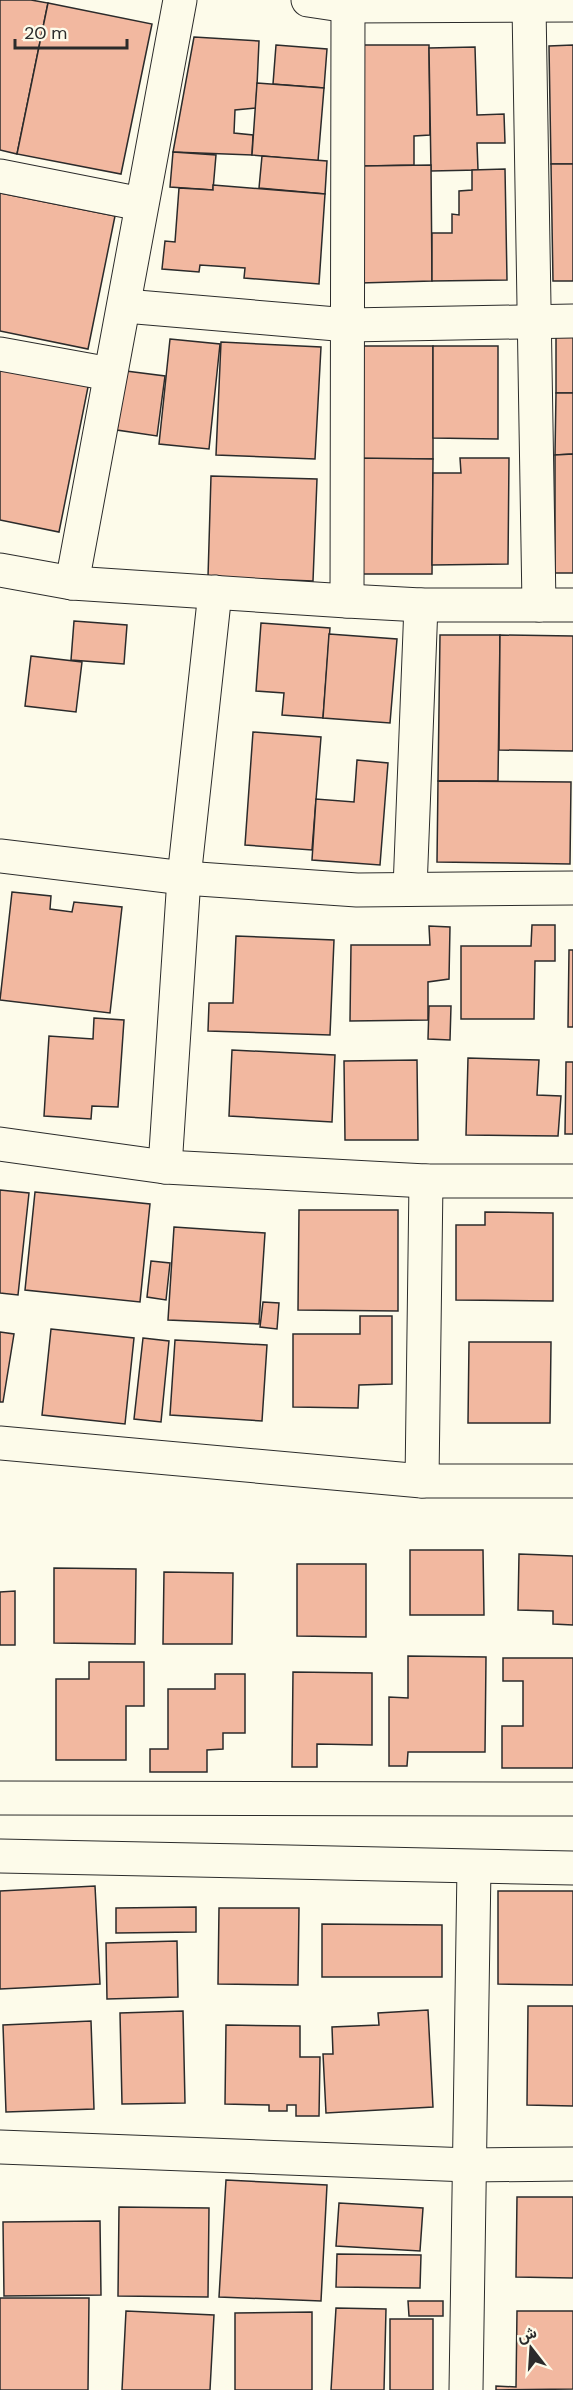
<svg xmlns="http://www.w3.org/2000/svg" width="573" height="2390" font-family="'DM Sans',Vazirmatn,sans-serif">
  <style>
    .building { fill: #f2b8a0; stroke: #2b2b2b; stroke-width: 1.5 }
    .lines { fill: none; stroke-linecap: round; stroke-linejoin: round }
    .street-casing { stroke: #2b2b2b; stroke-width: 35 }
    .secondary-casing { stroke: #2b2b2b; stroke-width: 35 }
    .street { stroke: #fdfbea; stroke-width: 33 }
    .secondary { stroke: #fdfbea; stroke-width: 33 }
  </style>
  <rect width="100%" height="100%" fill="#fdfbea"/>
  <g class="building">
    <path d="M0,0H31L48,3L17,154L0,150Z"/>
    <path d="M48,3L152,24L121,174L17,154Z"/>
    <path d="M194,37L259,41L256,108L235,110L234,133L253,135L252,155L173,152Z"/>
    <path d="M276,45L327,49L324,88L273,84Z"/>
    <path d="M362,45H429L430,135L414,136V165L364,166Z"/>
    <path d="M573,45V164H551L549,46Z"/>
    <path d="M475,47L477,115L504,114L505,143H477L478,170L431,171L429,48Z"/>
    <path d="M257,83L324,88L318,161L252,155Z"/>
    <path d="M173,152L216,155L213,190L170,187Z"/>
    <path d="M262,156L327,161L325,194L259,188Z"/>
    <path d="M551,164H573V281H553Z"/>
    <path d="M431,165L432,281L360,283L364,166Z"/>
    <path d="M505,169L507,280L432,281V233H452V214L459,215V191L472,190V170Z"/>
    <path d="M213,185L325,194L319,284L244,278L245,268L200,265L199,272L162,269L165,241L175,242L179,188L213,190Z"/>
    <path d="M0,193L115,216L88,349L0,331Z"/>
    <rect x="556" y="337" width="17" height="56"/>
    <path d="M170,339L220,344L209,449L159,444Z"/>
    <path d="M221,342L321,347L315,459L216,455Z"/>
    <rect x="358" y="346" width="75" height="113"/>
    <path d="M433,346H498V439L433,438Z"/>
    <path d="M0,364L89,382L59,532L0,520Z"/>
    <path d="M126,371L165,376L157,436L117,430Z"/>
    <path d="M556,393H573V454L555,455Z"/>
    <path d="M573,454V573H555V455Z"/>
    <path d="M357,458L433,459L432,574H356Z"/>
    <path d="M460,458H509L508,564L432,565L433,473H461Z"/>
    <path d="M211,476L317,479L313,581L208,577Z"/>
    <path d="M74,621L127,625L124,664L71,660Z"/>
    <path d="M261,623L330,628L323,718L282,715L284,693L256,691Z"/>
    <path d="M329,634L397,639L390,723L323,718Z"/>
    <path d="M440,635H500L498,781H438Z"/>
    <path d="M500,635L573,636V751L499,750Z"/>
    <path d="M31,656L82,662L76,712L25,706Z"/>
    <path d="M253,732L321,737L312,850L245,845Z"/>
    <path d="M357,760L388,763L380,865L312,860L316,799L354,802Z"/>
    <path d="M438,781L571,782L570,864L437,862Z"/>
    <path d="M12,892L51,896L50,909L72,912L74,902L122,907L110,1013L0,1000Z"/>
    <path d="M532,925H555V961H535L534,1019H461V946H531Z"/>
    <path d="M429,926L450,927L449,979L428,982V1020L350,1021L351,945H430Z"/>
    <path d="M236,936L334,940L330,1035L208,1031L209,1003H233Z"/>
    <path d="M569,950H573V1027H568Z"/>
    <path d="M429,1006H451L450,1040L428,1039Z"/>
    <path d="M94,1018L124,1020L118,1107L92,1106L91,1119L44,1116L49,1036L93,1039Z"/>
    <path d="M232,1050L335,1055L332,1122L229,1116Z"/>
    <path d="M468,1058L539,1060L537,1095L561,1096L558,1136L466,1135Z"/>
    <path d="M417,1060L418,1140H345L344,1061Z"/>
    <path d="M566,1062H573V1134H565Z"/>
    <path d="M0,1190L29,1193L18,1295L0,1293Z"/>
    <path d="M35,1192L150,1204L140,1302L25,1290Z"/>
    <path d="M299,1210H398V1311L298,1310Z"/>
    <path d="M485,1212L553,1213V1301L456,1300V1225H485Z"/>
    <path d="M174,1227L265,1233L259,1324L168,1320Z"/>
    <path d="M151,1261L170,1263L166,1300L147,1297Z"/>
    <path d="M263,1302L279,1303L277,1329L260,1327Z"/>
    <path d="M360,1316H392V1384L359,1385L358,1408L293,1407V1334H360Z"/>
    <path d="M51,1329L134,1338L125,1424L42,1415Z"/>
    <path d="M0,1332L14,1334L3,1402H0Z"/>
    <path d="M143,1338L169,1341L161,1422L134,1419Z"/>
    <path d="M175,1340L267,1345L262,1421L170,1415Z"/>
    <path d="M469,1342H551L550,1423H468Z"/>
    <path d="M410,1550H483L484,1615H410Z"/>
    <path d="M519,1554L573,1556V1625L553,1624V1611L518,1610Z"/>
    <path d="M297,1564H366V1637L297,1636Z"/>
    <path d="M54,1568L136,1569L135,1644L54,1643Z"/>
    <path d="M164,1572L233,1573L232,1644H163Z"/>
    <path d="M15,1591V1645H0V1592Z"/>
    <path d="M408,1656L486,1657L485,1752H408L407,1766H389V1697L408,1698Z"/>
    <path d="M503,1658H573V1768H502V1726H523V1681H503Z"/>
    <path d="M89,1662H144V1706H126V1760H56V1679H89Z"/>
    <path d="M293,1672L372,1673V1745L317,1744V1767H292Z"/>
    <path d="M215,1674H245V1733H223V1749L207,1750V1772H150V1749H168V1689H215Z"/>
    <path d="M95,1886L100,1984L0,1989V1891Z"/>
    <path d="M498,1891H573V1985L498,1984Z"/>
    <path d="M196,1907V1932L116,1933V1908Z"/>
    <path d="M219,1908H299L298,1985L218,1984Z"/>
    <path d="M322,1924L442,1925V1977H322Z"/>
    <path d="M177,1941L178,1997L107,1999L106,1943Z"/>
    <path d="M528,2006H573V2106L527,2105Z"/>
    <path d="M428,2010L433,2107L326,2113L323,2054H333L332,2027L379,2025L378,2013Z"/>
    <path d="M183,2011L185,2103L122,2104L120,2013Z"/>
    <path d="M91,2021L94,2109L6,2112L3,2025Z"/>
    <path d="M226,2025L300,2026V2057H320L319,2116H296V2105H287V2111H269V2105L225,2104Z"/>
    <path d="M226,2180L327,2185L321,2301L219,2297Z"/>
    <path d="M517,2197H573V2278L516,2277Z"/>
    <path d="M339,2203L423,2208L420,2251L336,2246Z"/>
    <path d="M119,2207L209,2208L208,2297L118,2296Z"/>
    <path d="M100,2221L101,2295L4,2296L3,2222Z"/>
    <path d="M337,2254L421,2255L420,2288L336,2287Z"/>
    <path d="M0,2298H89L88,2390H0Z"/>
    <path d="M408,2301H443V2316H409Z"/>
    <path d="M336,2308L386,2309L384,2390H331Z"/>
    <path d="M126,2311L214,2315L210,2390H122Z"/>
    <path d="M517,2311H573V2389L496,2390V2386L516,2387Z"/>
    <path d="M312,2312V2390H235V2313Z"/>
    <rect x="390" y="2319" width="43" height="71"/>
  </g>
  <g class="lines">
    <g class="street-casing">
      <g id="street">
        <path d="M529,6L539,605"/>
        <path d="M0,176L141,204"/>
        <path d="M125,306L348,325L573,321"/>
        <path d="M0,354L110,374"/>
        <path d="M0,570L72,583L347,601L421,605H573"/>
        <path d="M72,583L180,0"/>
        <path d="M347,601L348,6"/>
        <path d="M0,856L184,878L357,890L573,888"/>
        <path d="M410,889L421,605"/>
        <path d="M0,1144L165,1167L426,1181H573"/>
        <path d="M165,1167L184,878L215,592"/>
        <path d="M0,1443L422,1481H573"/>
        <path d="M422,1481L426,1181"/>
        <path d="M0,1798L573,1799"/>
        <path d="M0,1856L573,1868"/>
        <path d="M0,2147L469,2165L573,2164"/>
        <path d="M466,2390L474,1867"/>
      </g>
    </g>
    <g class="secondary-casing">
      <path id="secondary" d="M308,0L348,6L573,5"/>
    </g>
    <use href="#street" class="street"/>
    <use href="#secondary" class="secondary"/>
  </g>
  <g transform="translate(531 2348) rotate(343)" stroke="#fdfbea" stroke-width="4.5" paint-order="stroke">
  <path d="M0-4.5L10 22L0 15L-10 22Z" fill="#2b2b2b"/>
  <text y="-9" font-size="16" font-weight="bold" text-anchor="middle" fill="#2b2b2b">ش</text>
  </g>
  <path d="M15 39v9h112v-9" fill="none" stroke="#2b2b2b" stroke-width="3"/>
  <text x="24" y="39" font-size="18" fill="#2b2b2b" stroke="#fdfbea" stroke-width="4.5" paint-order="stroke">20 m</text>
</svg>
